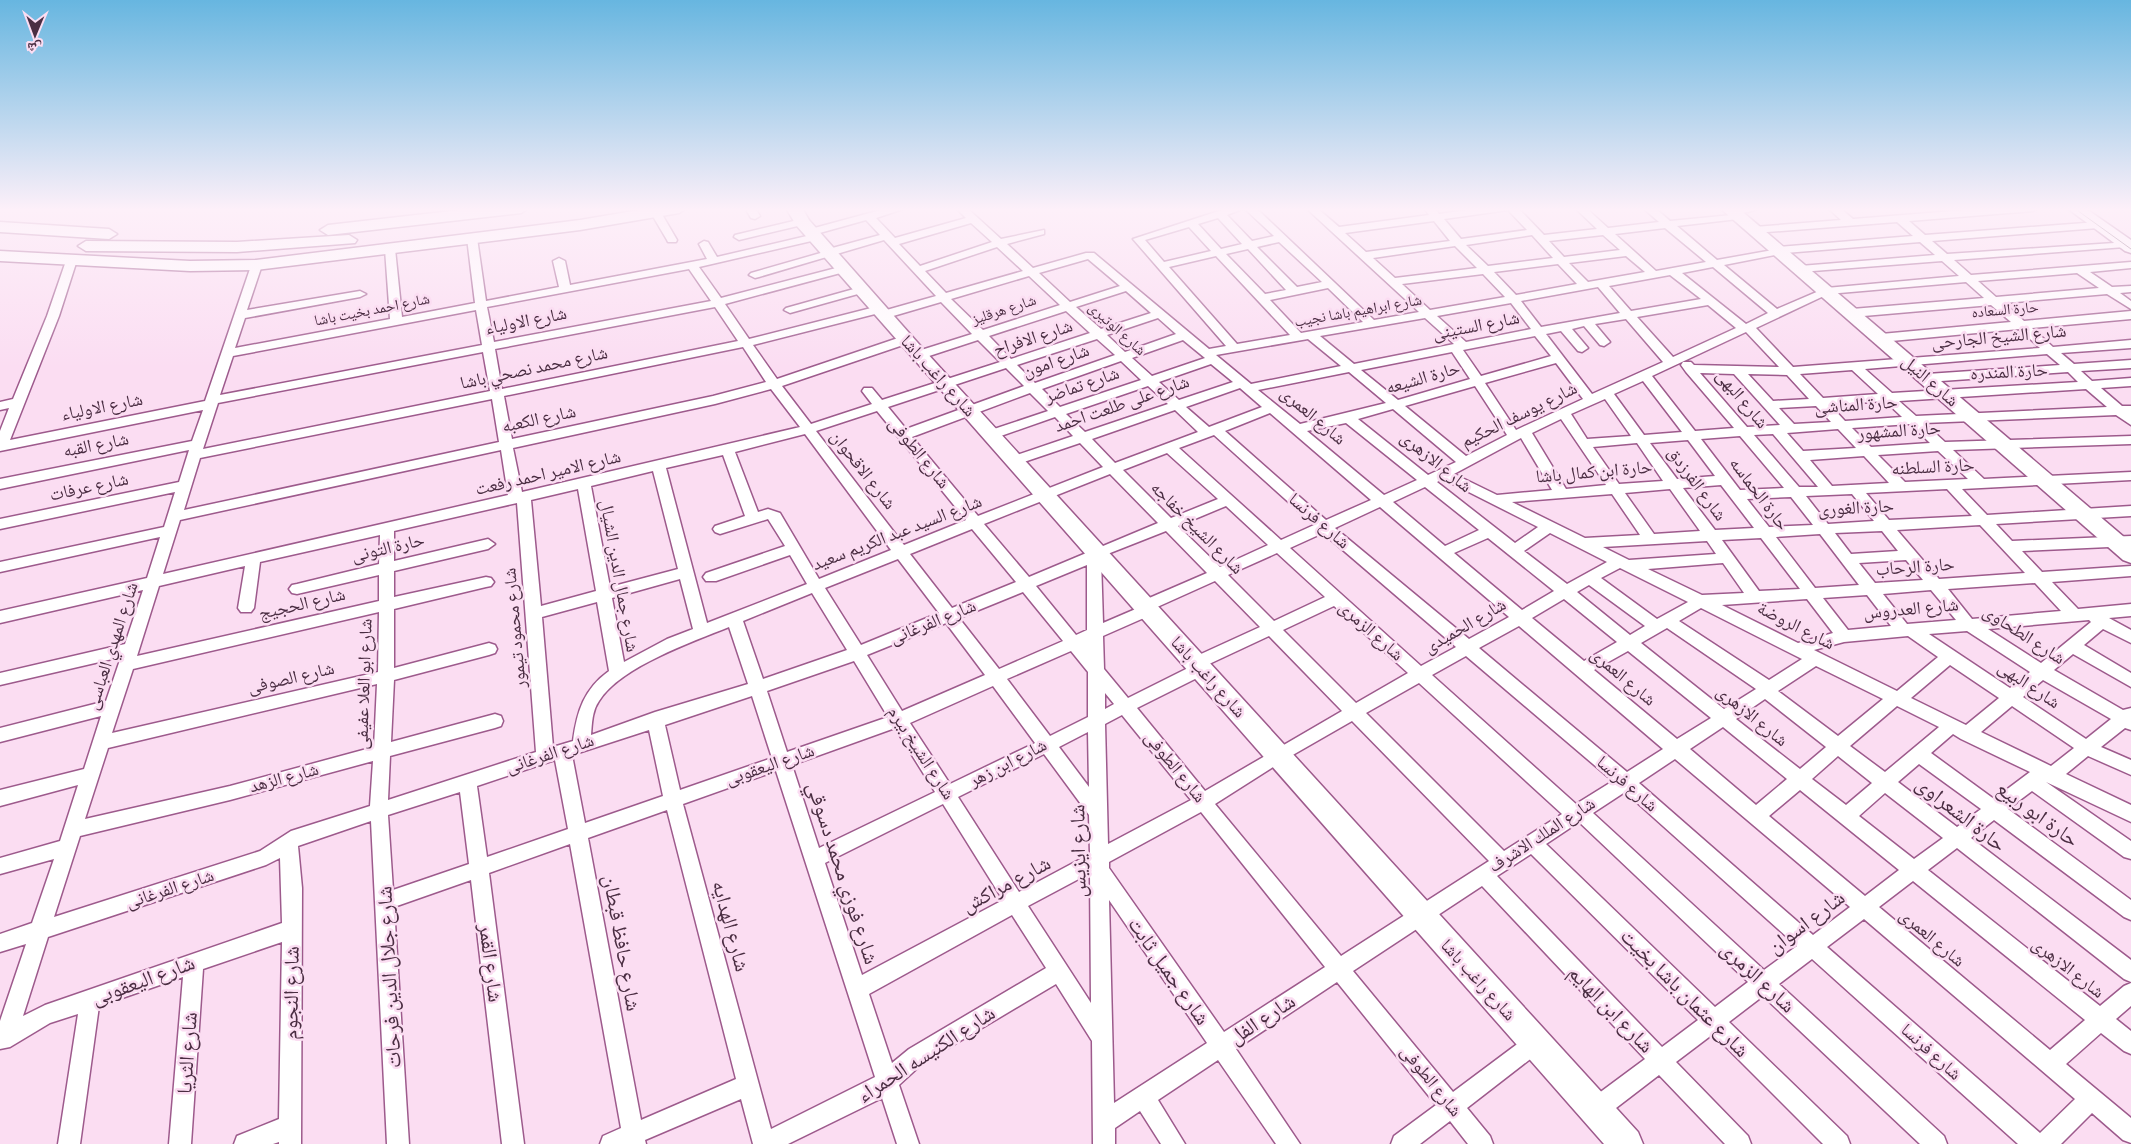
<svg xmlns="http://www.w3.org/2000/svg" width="2131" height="1144" font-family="'Source Sans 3','Noto Naskh Arabic',sans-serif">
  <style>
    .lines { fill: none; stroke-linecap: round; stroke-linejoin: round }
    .street-casing { stroke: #9d5a8c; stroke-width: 3 }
    .secondary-casing { stroke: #9d5a8c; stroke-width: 3 }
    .street { fill: #fff; fill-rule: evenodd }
    .secondary { fill: #fff; fill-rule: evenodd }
    .tram { stroke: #6b4d62; stroke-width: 1 }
    .labels { text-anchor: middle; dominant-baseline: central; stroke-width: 5; stroke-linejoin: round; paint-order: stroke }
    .far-street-label { font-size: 15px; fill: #4a2d42; stroke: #fbddf2 }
    .street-label { font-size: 18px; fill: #4a2d42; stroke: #fbddf2 }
    .near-street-label { font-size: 21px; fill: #4a2d42; stroke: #fbddf2 }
  </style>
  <rect width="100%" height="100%" fill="#fbddf2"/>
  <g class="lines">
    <g class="street-casing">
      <g id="street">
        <path d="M745,208H755L760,216L755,219L751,218Z"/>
        <path d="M888,208H906L876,218L895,238L966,218L956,208H967L1001,239L1044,230V234L1007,244L1033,268L1086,253H1094L1209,349L1226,346L1133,239L1228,208H1256L1374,320L1419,312L1306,208H1317L1339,227L1429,215L1424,208H1435L1439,214L1481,208H1518L1544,235L1597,229L1575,208H1586L1608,228L1659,222L1643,208H1655L1670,221L1742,214L1743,216L1738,219L1677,226L1717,260L1773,250L1778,247L1913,236L1897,222L1754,233L1749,230L1754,227L1841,220L1828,208H1840L1853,219L1991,208H2038L2033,211L1909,221L1925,235L2098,222L2103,225L2098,228L1932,241L1947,254L2129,242L2130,244L2125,247L1954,260L1971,275L2131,262V268L2090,272L2112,287L2131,286V292L2120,293L2131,301V309L2107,294L2004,303L2024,321L2131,311V319L2032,328L2053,347L2131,340V348L2061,353L2074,364L2131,360V368L2081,371L2092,381L2131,378V386L2101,388L2122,406H2131V425L2116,415L1924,423L1945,442L2131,436V444L1953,450L1984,479L2131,472V480L1962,489L1987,515L2131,506V516L1996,524L2012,541L2131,536V546L2022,551L2042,572L2131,566V576L2052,582L2078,609L2131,604V616L2109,618L2131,630V643L2103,629L2084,645L2131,673V687L2073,654L2054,670L2123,710L2131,708V730L2125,728L2101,747L2131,760V775L2088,756L2066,774L2131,805V822L2046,782L2131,841V859L2124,857L2032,791L2008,809L2131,900V920L2124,917L1994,820L1971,838L2131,960V982L2124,979L1957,848L1928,870L2100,1006L2124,986L2131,983V1006L2116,1019L2131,1031V1054L2124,1051L2101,1033L2066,1064L2131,1118V1143L2123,1140L2092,1113L2061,1144H2018L1812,959L1779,984L1944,1136L1947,1144H1920L1763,996L1729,1022L1847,1136L1850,1144H1823L1713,1034L1676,1062L1748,1136L1751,1144H1725L1659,1075L1603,1118L1595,1121L1587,1118L1584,1110L1587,1102L1645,1059L1482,886L1353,971L1453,1092L1528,1036L1535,1033L1542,1036L1546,1043L1542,1050L1467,1108L1490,1136L1493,1144H1468L1450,1121L1420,1144H1391L1394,1136L1436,1105L1337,982L1236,1049L1300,1144H1276L1218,1060L1158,1100L1185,1144H1161L1140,1111L1115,1128V1144H1093L1092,1041L1056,984L923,1063L899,1085L919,1144H897L882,1098L788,1144H753L741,1099L645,1140L646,1144H600L603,1136L621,1128L570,844L489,873L524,1144H502L471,880L394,907L409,1144H387L371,821L298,846L302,888L301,1144H279V1142L273,1144H234L237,1136L279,1119L282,942L203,969L191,1144H169L183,977L99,1006L80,1144H58L78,1014L50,1023L10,1047L0,1049V1021L26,944L0,952V934L32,923L54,859L0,874V858L60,841L78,785L0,806V790L84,769L101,716L0,742V728L106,701L121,657L0,685V673L125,644L143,590L0,623V611L147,578L160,537L0,572V562L164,527L175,492L0,529V519L179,482L189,450L0,489V479L192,441L203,410L0,451V431L9,408L0,410V402L13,399L47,316L67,258H75L77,260L59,316L10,440L205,401L252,263H260L262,265L247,310L360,291L366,294L360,297L245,318L235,348L390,319L385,249L390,246L395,249L402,317L475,303L467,238L472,235L477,238L486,301L559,287L553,261L559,258L565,261L570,285L707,259L699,244L704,241L708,242L717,257L811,235L806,232L807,230ZM1245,208L1246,210L1274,236L1252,241L1227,215ZM1508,210L1527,230L1461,239L1444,219ZM1218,218L1242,244L1221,249L1198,224ZM866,220L880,235L825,250L824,252L751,273L749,275L755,278L759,277L884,240L936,296L883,311V307L879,306L749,339L725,304L848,271V267H840L721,298L699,267L820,239L821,237L816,234ZM1434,221L1450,241L1366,252L1345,233ZM971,223L992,242L920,266L899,244ZM1189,227L1211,251L1164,262L1145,240ZM1665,228L1706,262L1656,271L1615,234ZM1532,235L1553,258L1488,266L1466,245ZM1603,235L1620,250L1564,257L1549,241ZM1279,242L1322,282L1297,287L1257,247ZM1920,242L1935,255L1800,266L1794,269L1800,272L1942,261L1959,276L1826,288L1777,309L1724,265L1785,253ZM1455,246L1477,268L1395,278L1373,258ZM997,247L1023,271L946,293L925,271ZM1248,249L1286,290L1265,294L1226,254ZM1216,256L1290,335L1237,344L1169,267ZM1626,256L1645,272L1588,282L1569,263ZM1088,259L1120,286L1070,302L1039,273ZM1558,264L1577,284L1516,295L1494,272ZM1713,267L1768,313L1746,324L1682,273ZM689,269L711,301L494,342L487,307ZM2077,273L2099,288L1996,297L1978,281ZM1483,274L1505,297L1430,310L1402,284ZM1670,275L1701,299L1631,311L1609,286ZM1029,276L1060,305L983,330L951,299ZM1966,282L1984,298L1852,309L1846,313L1852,317L1991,305L2011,322L1881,334L1875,338L1881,342L2019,329L2040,348L1793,367L1756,328L1828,294ZM1598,287L1620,313L1541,327L1521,301ZM1328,288L1363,322L1301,333L1270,300ZM1126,291L1151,313L1101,329L1076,307ZM941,302L972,334L915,352L913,355L915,358H923L978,340L1000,362L882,400L872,388H864L862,391L872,404L811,424L782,386L909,343L911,340L909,337H901L777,379L753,345L879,313V317L883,319ZM1511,303L1531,329L1466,342L1437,316ZM1708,305L1736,328L1673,357L1637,317ZM715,307L738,341L502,389L495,349ZM476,310L482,345L220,395L233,356ZM1066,311L1090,333L1011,359L989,336ZM1158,318L1176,334L1125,352L1107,335ZM1425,318L1454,344L1354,364L1320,336ZM1626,319L1663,362L1592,394L1546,334L1561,331L1578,351L1582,352L1588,348L1572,329L1584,326L1600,345L1604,346L1610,342L1595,324ZM1746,332L1779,367L1694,365L1691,362H1683L1681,365L1686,372L1734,428L1695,431L1652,376ZM1535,336L1551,356L1481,376L1463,350ZM1097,339L1115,355L1035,383L1017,365ZM1308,339L1341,366L1251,384L1216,355ZM1183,340L1205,358L1152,376L1132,358ZM743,347L766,382L713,396L512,439L504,396ZM483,352L490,391L203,449L218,403ZM1452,352L1470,379L1398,400L1361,370ZM2047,354L2060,365L1927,374L1921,378L1927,382L2068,372L2078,382L1892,393L1865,369ZM1121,361L1141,380L1060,407L1042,389ZM1556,363L1583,399L1516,430L1485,383ZM1211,364L1233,382L1179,400L1159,382ZM1006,368L1024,386L906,429L888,407ZM1852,370L1878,394L1823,398L1800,374ZM1349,372L1386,403L1300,424L1258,390ZM1700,373L1734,374L1780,425L1747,427ZM1748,374L1787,375L1809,399L1773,401ZM1643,381L1682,432L1644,435L1614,394ZM1148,386L1168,404L1085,432L1066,414ZM1475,386L1507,435L1466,456L1405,406ZM1240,388L1262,407L1209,427L1186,407ZM771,389L800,427L522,492L513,448L715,404ZM2086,389L2107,407L1916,416L1899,401ZM1030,393L1048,411L985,432L983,435L985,438H995L1055,417L1073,436L1008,458L1006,461L1008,464H1018L1080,443L1103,467L978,516L912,437ZM492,399L499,442L184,510L200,458ZM1605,399L1631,436L1587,439L1571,414ZM1885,401L1902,417L1845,421L1830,405ZM1816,406L1831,422L1794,424L1779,408ZM1393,409L1456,462L1428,475L1358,419ZM1175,410L1198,432L1115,463L1092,439ZM877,411L966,520L904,545L816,431ZM1270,413L1371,500L1326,520L1225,431ZM1561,419L1606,485L1566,489L1532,433ZM1346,423L1417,480L1384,495L1307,431ZM1910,424L1930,443L1871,447L1852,428ZM1838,429L1856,448L1803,451L1787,433ZM805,434L891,550L819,579L780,513L768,509L758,512L735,452ZM1773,434L1818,487H1799L1754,435ZM1214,435L1314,525L1281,540L1179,448ZM1740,436L1784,488L1740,490L1701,439ZM1521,438L1552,490L1497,495L1454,474ZM1688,440L1715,476L1677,479L1650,443ZM1637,443L1663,481L1619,484L1593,447ZM501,450L508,495L163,574L180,520ZM1938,451L1968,479L1905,482L1878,455ZM1167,453L1218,499L1171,518L1123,470ZM723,455L745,516L715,526L713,529L715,532L720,534L768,519L785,546L706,573L703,577L706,581H716L790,555L807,584L707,623L666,468ZM1864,456L1889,483L1832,486L1810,460ZM653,471L678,569L610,587L591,486ZM1110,474L1158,523L1029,577L984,524ZM1443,479L1538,527L1515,543L1437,482ZM1721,485L1754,528L1715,530L1683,488ZM1425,487L1479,530L1445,546L1393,502ZM578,489L596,591L541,606L531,500ZM1670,489L1700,531L1654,534L1625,493ZM1947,489L1972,516L1889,520L1866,493ZM1612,494L1640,535L1585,538L1512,502ZM1852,494L1874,521L1828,524L1806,496ZM1791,497L1813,525L1769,527L1747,499ZM517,503L536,752L388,800L390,756L495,728L501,726L503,721L501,716L495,714L391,742L394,680L489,655L495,653L497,649L495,645L489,643L394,668V609L486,587L491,586L494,582L491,578L486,577L394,597V571L488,549L495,544L488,539L394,561V531ZM1226,506L1268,545L1220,567L1178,526ZM1380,507L1509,617L1469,639L1335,528ZM1980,525L2025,573L1939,579L1897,530ZM972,529L1016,582L952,608L910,554ZM1166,531L1207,573L1140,602L1138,608L1103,623L1101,559L1105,555ZM1882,531L1898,551L1851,554L1835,533ZM1323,533L1456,647L1421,666L1290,548ZM1550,533L1607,562L1567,584L1524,551ZM1820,534L1859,585L1815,588L1776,537ZM380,535L379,564L297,584L292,585L289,589L292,593L297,594L379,575V601L137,656L159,586L245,566L238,608L241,612H251L254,608L260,562ZM1488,538L1554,591L1522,610L1454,553ZM1761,538L1800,589L1759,591L1722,540ZM1707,541L1716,554L1629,560L1603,547ZM1277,553L1325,597L1274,621L1228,575ZM898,559L939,613L861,645L825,588ZM1906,560L1923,580L1875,583L1859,563ZM1723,563L1744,593L1702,595L1648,569ZM1087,565V630L1076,635L1036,586ZM1620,568L1688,602L1657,619L1601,578ZM680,579L693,629L667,639L624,662L612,598ZM1215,581L1260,627L1190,659L1188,663L1190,667L1128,698L1104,669L1103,636L1153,614L1155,608ZM2035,583L2061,611L1972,619L1948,589ZM1589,585L1645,626L1630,635L1577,592ZM1931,590L1956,620L1907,624L1883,594ZM1023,592L1063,641L999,669L959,618ZM812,593L847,650L763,679L743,621ZM1867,595L1891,626L1848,630L1823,598ZM1564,599L1617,642L1584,661L1532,618ZM1807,599L1833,633L1798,643L1722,605ZM597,602L609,671C584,689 577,711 573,741L553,747L542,617ZM1334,606L1408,673L1356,703L1283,630ZM1701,608L1802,659L1769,680L1679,621ZM379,612L378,672L112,733L133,669ZM2089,620L2091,622L2041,663L1988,629ZM946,623L985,675L902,711L867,655ZM1519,626L1663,749L1627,772L1479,648ZM729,627L748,684L655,712L591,735C592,723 592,711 599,701C620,667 692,642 729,627ZM1667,628L1756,689L1724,709L1641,643ZM1967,631L2030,672L2010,688L1929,634ZM1269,636L1342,711L1205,791L1137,708L1207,673L1209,669L1207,665ZM1908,636L1938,657L1897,691L1814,650L1844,642ZM1071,651L1088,672V717L1050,736L1007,679ZM1628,651L1711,718L1677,739L1594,670ZM1466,656L1613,781L1576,804L1432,675ZM854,661L888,717L787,752L767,691ZM1950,665L1999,698L1966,725L1911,698ZM1816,666L1883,699L1838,736L1778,691ZM2043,680L2111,719L2086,739L2023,697ZM1419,683L1562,814L1504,851L1366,713ZM377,684L374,747L230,786L85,819L108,748ZM993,686L1035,743L950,784L910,723ZM1105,693L1114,704L1105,709ZM752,696L772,758L680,790L665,725ZM1765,699L1826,747L1800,769L1736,719ZM1897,706L1939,727L1885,772L1850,746ZM2012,706L2074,748L2051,766L1981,732ZM1122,715L1191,800L1108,844L1105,724ZM1352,721L1489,861L1341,956L1215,804L1284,760ZM1723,727L1787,779L1756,805L1690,749ZM895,728L935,792L819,848L792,765ZM649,730L663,796L585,823L572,755ZM1088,732L1089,787L1059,747ZM1953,734L1961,739L2030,772L1994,799L1931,753ZM1044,754L1089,815L1090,854L1019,892L958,797ZM1838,756L1872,783L1846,805L1812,779ZM1675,759L1850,907L1813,935L1639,783ZM555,760L568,829L487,857L477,786ZM373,761L370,806L291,831L260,851L54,917L80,836L230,800ZM1919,764L1981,809L1957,827L1898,782ZM776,771L875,1077L771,1129L683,804ZM1800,790L1899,870L1865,896L1769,816ZM460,792L469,864L393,890L388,815ZM1625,792L1797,946L1764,970L1593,813ZM1885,793L1943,838L1914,859L1859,816ZM943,804L1003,900L862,975L825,863ZM667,810L736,1079L641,1120L588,838ZM1201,812L1325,967L1224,1032L1109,868V862ZM1579,822L1748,982L1715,1007L1546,844ZM1531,854L1698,1020L1662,1047L1497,876ZM280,858L282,923L45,1005L23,1016L48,937L266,865ZM1090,873L1091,1003L1028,906ZM1913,881L2085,1020L2050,1050L1879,907ZM1109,900L1207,1043L1114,1103ZM1012,915L1046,968L909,1049L892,1063L869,994ZM1864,919L2075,1099L2040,1133L1827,947Z"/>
        <path d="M1727,208H1758C1751,213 1736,214 1727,212Z"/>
        <path d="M656,210L660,211L677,240L676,242H668L667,240L651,213Z"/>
        <path d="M802,219L807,222L806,224L739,240L734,237L735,235Z"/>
        <path d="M861,287L867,290L865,292L790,313L784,310L786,308Z"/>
      </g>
    </g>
    <g class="secondary-casing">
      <g id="secondary">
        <path d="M478,208H529L521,213L328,235L320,230L328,225Z"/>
        <path d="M651,208H687L679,213L580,230L256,270L190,271L0,261V251L190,261L256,260L580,220Z"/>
        <path d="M786,208H802L809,220L925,351L1638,1132L1643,1144H1604L796,225Z"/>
        <path d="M1720,208H1738L2131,543V563L2123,560Z"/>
        <path d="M2067,208H2085L2131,240V253L2125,251Z"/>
        <path d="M0,222L109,229L117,234L109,239L0,232Z"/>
        <path d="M349,235L357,240L355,243L237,252L86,251L78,246L86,241L237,242Z"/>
      </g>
    </g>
    <use href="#street" class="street"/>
    <use href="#secondary" class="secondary"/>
    <path class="tram" d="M2074,208L2131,249"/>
  </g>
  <linearGradient id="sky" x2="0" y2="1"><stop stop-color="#67b6e0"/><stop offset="0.57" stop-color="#fdf0f9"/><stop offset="1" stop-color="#fdf0f9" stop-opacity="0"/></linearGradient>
  <rect width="2131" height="368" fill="url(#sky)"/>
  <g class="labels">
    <g class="far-street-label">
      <text transform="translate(372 310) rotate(-11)">شارع احمد بخيت باشا</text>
      <text transform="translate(1004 310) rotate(-18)">شارع هرقليز</text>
      <text transform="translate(2005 310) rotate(-5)">حارة السعاده</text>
      <text transform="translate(1358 311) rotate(-10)">شارع ابراهيم باشا نجيب</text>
      <text transform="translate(1117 329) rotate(42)">شارع الوتيرى</text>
    </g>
    <g class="street-label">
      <text transform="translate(526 321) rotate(-11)">شارع الاولياء</text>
      <text transform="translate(1476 326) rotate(-11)">شارع الستينى</text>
      <text transform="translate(1999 337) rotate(-5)">شارع الشيخ الجارحى</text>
      <text transform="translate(1033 338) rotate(-18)">شارع الافراح</text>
      <text transform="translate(1056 361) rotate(-19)">شارع امون</text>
      <text transform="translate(534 368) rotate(-12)">شارع محمد نصحي باشا</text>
      <text transform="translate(2009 372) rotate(-3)">حارة المندره</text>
      <text transform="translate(938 376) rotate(48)">شارع راغب باشا</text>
      <text transform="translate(1423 378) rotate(-16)">حارة الشيعه</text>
      <text transform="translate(1930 381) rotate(41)">شارع النيل</text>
      <text transform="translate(1082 385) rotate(-19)">شارع تماضر</text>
      <text transform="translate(1742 399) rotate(50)">شارع البهى</text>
      <text transform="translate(1122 404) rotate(-19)">شارع على طلعت احمد</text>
      <text transform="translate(1856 405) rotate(-4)">حارة المناشى</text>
      <text transform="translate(102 407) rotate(-11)">شارع الاولياء</text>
      <text transform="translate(1519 415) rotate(-26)">شارع يوسف الحكيم</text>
      <text transform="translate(1313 416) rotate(40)">شارع العمرى</text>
      <text transform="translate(539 419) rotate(-12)">شارع الكعبه</text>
      <text transform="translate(1899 431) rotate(-4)">حارة المشهور</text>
      <text transform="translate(96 445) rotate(-11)">شارع القبه</text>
      <text transform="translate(919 453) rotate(51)">شارع الطوفى</text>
      <text transform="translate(1436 462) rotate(39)">شارع الازهرى</text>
      <text transform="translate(1933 467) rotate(-3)">حارة السلطنه</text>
      <text transform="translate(863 470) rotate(52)">شارع الاقحوان</text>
      <text transform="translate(1594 472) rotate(-5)">حارة ابن كمال باشا</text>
      <text transform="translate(548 473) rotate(-13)">شارع الامير احمد رفعت</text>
      <text transform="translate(1697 484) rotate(54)">شارع الفرزدق</text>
      <text transform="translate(89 487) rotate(-12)">شارع عرفات</text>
      <text transform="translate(1759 494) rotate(53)">حارة الحماسه</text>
      <text transform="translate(1856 508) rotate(-3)">حارة الغورى</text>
      <text transform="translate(1319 521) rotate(41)">شارع فرنسا</text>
      <text transform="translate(1197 528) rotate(45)">شارع الشيخ خفاجه</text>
      <text transform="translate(897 533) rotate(-21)">شارع السيد عبد الكريم سعيد</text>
      <text transform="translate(388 548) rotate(-13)">حارة التونى</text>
      <text transform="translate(1915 567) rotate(-4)">حارة الرحاب</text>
      <text transform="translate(619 576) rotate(80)">شارع جمال الدين الشيال</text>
      <text transform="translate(302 604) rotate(-13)">شارع الحجيج</text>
      <text transform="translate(1911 609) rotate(-5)">شارع العدروس</text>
      <text transform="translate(933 622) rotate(-22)">شارع الفرغانى</text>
      <text transform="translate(1465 626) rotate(-30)">شارع الحميدى</text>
      <text transform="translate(1796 626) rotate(27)">شارع الروضة</text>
      <text transform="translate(515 628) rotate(-95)">شارع محمود تيمور</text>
      <text transform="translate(1371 631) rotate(42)">شارع الزمرى</text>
      <text transform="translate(2024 635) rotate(33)">شارع الطحاوى</text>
      <text transform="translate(112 646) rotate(-72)">شارع المهدي العباسى</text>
      <text transform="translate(1208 677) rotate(48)">شارع راغب باشا</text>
      <text transform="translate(1623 677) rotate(40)">شارع العمرى</text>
      <text transform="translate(291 678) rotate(-13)">شارع الصوفى</text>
      <text transform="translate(364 684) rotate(-88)">شارع ابو العلا عفيفى</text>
      <text transform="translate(2029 685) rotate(34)">شارع البهى</text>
      <text transform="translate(1752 716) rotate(39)">شارع الازهرى</text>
      <text transform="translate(921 753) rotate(57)">شارع الشيخ بيرم</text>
      <text transform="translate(550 754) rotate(-18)">شارع الفرغانى</text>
      <text transform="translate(1008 763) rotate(-27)">شارع ابن زهر</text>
      <text transform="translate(770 765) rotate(-19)">شارع اليعقوبى</text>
      <text transform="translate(1175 767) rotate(51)">شارع الطوفى</text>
      <text transform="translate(284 778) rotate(-15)">شارع الزهد</text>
      <text transform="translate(1627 784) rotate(41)">شارع فرنسا</text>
      <text transform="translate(1542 835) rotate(-33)">شارع الملك الاشرف</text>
      <text transform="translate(170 889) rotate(-18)">شارع الفرغانى</text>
      <text transform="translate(1932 938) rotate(40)">شارع العمرى</text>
      <text transform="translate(2068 968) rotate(38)">شارع الازهرى</text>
      <text transform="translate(1478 980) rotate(48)">شارع راغب باشا</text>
      <text transform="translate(1931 1052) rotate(42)">شارع فرنسا</text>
      <text transform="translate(1431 1081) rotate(51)">شارع الطوفى</text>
    </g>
    <g class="near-street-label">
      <text transform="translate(1961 814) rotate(38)">حارة الشعراوى</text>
      <text transform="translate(2038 814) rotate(36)">حارة ابو ربيع</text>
      <text transform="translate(1078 851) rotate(-91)">شارع ايزيس</text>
      <text transform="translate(843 873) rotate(72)">شارع فوزي محمد دسوقي</text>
      <text transform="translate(1006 884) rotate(-28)">شارع مراكش</text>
      <text transform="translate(1806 922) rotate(-37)">شارع اسوان</text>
      <text transform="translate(731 926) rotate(75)">شارع الهدايه</text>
      <text transform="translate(622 943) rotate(80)">شارع حافظ قبطان</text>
      <text transform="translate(491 963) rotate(83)">شارع القمر</text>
      <text transform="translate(1169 971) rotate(55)">شارع جميل ثابت</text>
      <text transform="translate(389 977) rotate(-93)">شارع جلال الدين فرحات</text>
      <text transform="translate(1758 977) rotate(43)">شارع الزمرى</text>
      <text transform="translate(143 980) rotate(-20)">شارع اليعقوبى</text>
      <text transform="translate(291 993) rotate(-89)">شارع النجوم</text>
      <text transform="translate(1685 993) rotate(45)">شارع عثمان باشا بخيت</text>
      <text transform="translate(1611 1009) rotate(46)">شارع ابن الهايم</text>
      <text transform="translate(1262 1019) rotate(-33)">شارع الفل</text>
      <text transform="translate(187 1053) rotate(-86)">شارع الثريا</text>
      <text transform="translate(926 1054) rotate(-33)">شارع الكنيسه الحمراء</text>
    </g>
  </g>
  <g transform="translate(35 35) rotate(181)" stroke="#fbddf2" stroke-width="4" paint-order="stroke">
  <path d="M0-4L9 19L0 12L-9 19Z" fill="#4a2d42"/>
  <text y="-8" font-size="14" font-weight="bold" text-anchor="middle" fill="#4a2d42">ش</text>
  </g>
</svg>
